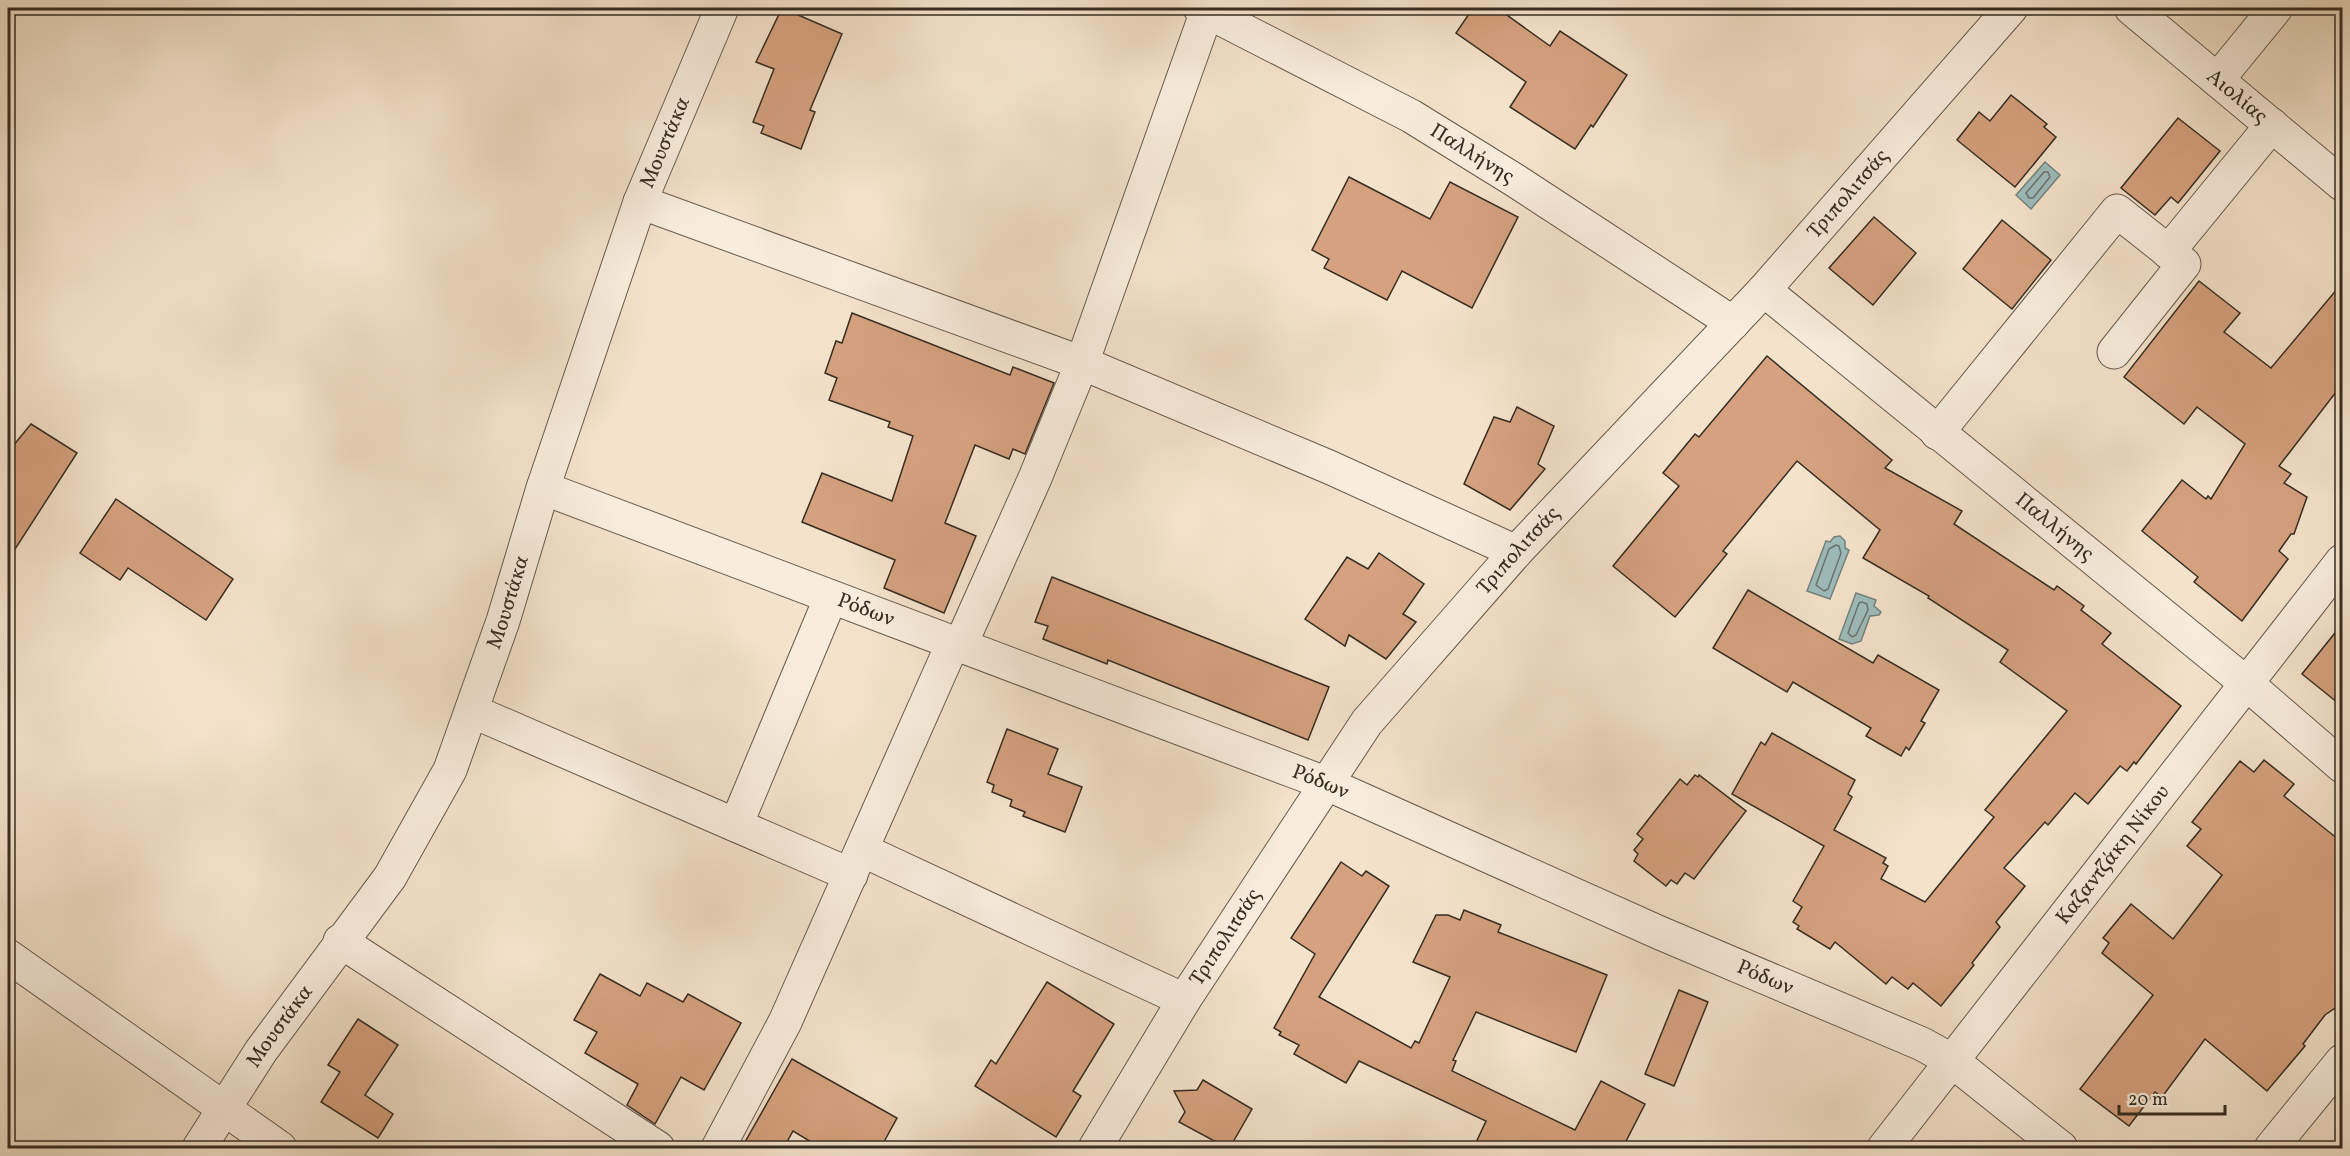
<svg xmlns="http://www.w3.org/2000/svg" width="2350" height="1156" font-family="Vollkorn,serif">
  <style>
    .water { fill: #9ebdbd; stroke: #74837f; stroke-width: 1.5 }
    .lines { fill: none; stroke-linecap: round; stroke-linejoin: round }
    .shore { stroke: #6a7570; stroke-width: 1.5 }
    .building { fill: #d5a17f; stroke: #362d23; stroke-width: 1.5 }
    .street-casing { stroke: #665a4d; stroke-width: 35 }
    .street { stroke: #f8eddd; stroke-width: 33 }
    .labels { text-anchor: middle; dominant-baseline: central; stroke-width: 4.5; stroke-linejoin: round; paint-order: stroke }
    .street-label { font-size: 21px; fill: #362d23; stroke: #f8eddd }
  </style>
  <rect width="100%" height="100%" fill="#f4e3cb"/>
  <filter id="stains"><feTurbulence type="fractalNoise" baseFrequency=".00333" numOctaves="4"/><feColorMatrix values="0 0 0 0 .2 0 0 0 0 .09 0 0 0 0 .02 0 0 0 .5 -.17"/></filter>
  <radialGradient id="worn" r=".72"><stop offset=".6" stop-color="#630" stop-opacity="0"/><stop offset="1" stop-color="#630" stop-opacity=".3"/></radialGradient>
  <g class="water">
    <path d="M2045,162L2060,175L2031,209L2016,195Z"/>
    <path d="M1840,536L1845,541V548L1849,550L1830,599L1807,591L1826,541L1830,542L1834,537Z"/>
    <path d="M1856,593L1876,600L1874,606L1881,612L1879,615L1870,616L1861,641L1852,644L1839,639Z"/>
  </g>
  <g class="lines">
    <g class="shore">
      <path d="M2044,172H2048L2050,177L2033,198H2029L2026,193Z"/>
      <path d="M1836,545L1839,546L1841,553L1828,589L1824,591L1816,585L1829,549Z"/>
      <path d="M1862,602L1867,604L1868,610L1856,635L1852,637L1848,633L1859,603Z"/>
    </g>
  </g>
  <g class="building">
    <path d="M782,8L842,34L810,110L815,112L801,149L761,133L764,126L753,122L774,69L756,62Z"/>
    <path d="M1473,8H1497L1550,46L1560,31L1627,75L1593,127L1591,125L1575,149L1510,107L1526,82L1456,33Z"/>
    <path d="M2011,95L2047,124L2044,127L2056,137L2015,187L1957,140L1979,112L1990,121Z"/>
    <path d="M2178,118L2220,151L2178,203L2171,197L2155,215L2121,188Z"/>
    <path d="M1349,177L1430,219L1450,182L1518,217L1472,308L1402,271L1387,300L1324,268L1329,259L1312,250Z"/>
    <path d="M1874,217L1916,253L1873,305L1829,268Z"/>
    <path d="M2002,220L2051,260L2012,309L1963,269Z"/>
    <path d="M2199,281L2240,313L2224,332L2271,368L2343,282V383L2279,466L2291,474L2284,483L2307,497L2294,534H2291L2279,551L2288,559L2242,621L2194,582L2198,577L2142,531L2182,480L2206,499L2208,496L2211,499L2245,444L2197,407L2184,424L2124,377Z"/>
    <path d="M852,313L1010,375L1013,367L1054,383L1025,454L1013,449L1009,459L975,445L945,523L976,536L944,613L884,588L895,560L802,522L822,473L892,501L913,436L888,427L890,422L829,400L837,378L825,373L836,341L842,343Z"/>
    <path d="M1767,356L1892,460L1885,468L1962,511L1954,524L2054,590L2057,586L2084,606L2081,610L2111,633L2102,644L2181,706L2136,764L2134,762L2127,771L2120,766L2088,804L2075,793L2048,825L2045,822L2004,868L2025,886L1996,922L2000,927L1972,963L1974,965L1941,1006L1913,983L1908,989L1892,977L1886,984L1835,942L1830,949L1797,929L1799,926L1793,922L1802,907L1793,901L1824,846L1732,794L1761,742L1765,745L1772,733L1855,780L1848,794L1852,797L1834,830L1886,858L1883,863L1888,866L1881,879L1925,902L1994,817L1985,810L2067,711L2000,662L2008,650L1928,598L1929,596L1863,558L1880,530L1797,461L1723,551L1727,554L1675,617L1613,566L1679,486L1663,473L1695,434L1699,437Z"/>
    <path d="M1517,407L1554,426L1538,464L1545,469L1510,510L1464,484L1494,417L1510,422Z"/>
    <path d="M31,424L77,453L8,560V452Z"/>
    <path d="M116,499L233,579L206,620L128,568L120,580L80,553Z"/>
    <path d="M1379,553L1424,584L1403,614L1416,622L1386,659L1349,635L1345,646L1305,619L1347,557L1368,569Z"/>
    <path d="M1052,577L1329,687L1308,740L1108,660L1107,664L1043,639L1048,626L1035,622Z"/>
    <path d="M1748,590L1873,663L1878,655L1939,690L1921,721L1925,723L1909,750L1906,747L1901,756L1866,736L1871,728L1793,682L1787,692L1713,648Z"/>
    <path d="M2343,623V707L2302,674Z"/>
    <path d="M1007,729L1058,749L1048,774L1082,787L1065,832L1023,816L1025,812L1010,806L1012,800L992,792L994,785L987,782Z"/>
    <path d="M2264,760L2294,784L2284,796L2343,843V993L2338,1006L2325,1015L2303,1044L2305,1046L2267,1091L2205,1039L2162,1097L2155,1092L2129,1126L2080,1089L2153,995L2102,953L2109,943L2103,938L2131,904L2173,939L2222,875L2187,846L2201,829L2192,822L2240,761L2254,772Z"/>
    <path d="M1695,775L1698,777L1699,775L1746,811L1694,879L1685,873L1677,884L1671,880L1666,886L1634,861L1638,854L1634,850L1643,839L1637,834L1680,779L1687,785Z"/>
    <path d="M1341,862L1362,876L1366,871L1389,886L1319,997L1411,1048L1415,1041L1419,1043L1450,977L1413,962L1436,915H1448L1460,920L1464,910L1501,925L1498,932L1607,975L1576,1052L1476,1012L1453,1060L1456,1061L1452,1071L1575,1130L1601,1081L1645,1104L1622,1149H1473L1486,1121L1359,1061L1346,1083L1294,1054L1299,1045L1279,1035L1281,1032L1274,1028L1315,954L1291,938Z"/>
    <path d="M600,974L640,996L647,983L683,1002L688,994L741,1023L704,1090L681,1077L655,1124L627,1105L638,1084L585,1053L597,1032L574,1020Z"/>
    <path d="M1047,982L1114,1024L1073,1091L1081,1096L1056,1137L975,1086L991,1060L996,1064Z"/>
    <path d="M1679,990L1708,1002L1674,1086L1645,1074Z"/>
    <path d="M358,1019L398,1045L365,1095L393,1114L378,1138L321,1102L340,1072L328,1065Z"/>
    <path d="M792,1059L897,1118L880,1149H823L793,1131L783,1149H741Z"/>
    <path d="M1203,1080L1252,1109L1229,1149L1179,1122L1185,1112L1174,1091L1197,1090Z"/>
  </g>
  <g class="lines">
    <g class="street-casing">
      <g id="street">
        <path id="s1" d="M1200,8L1411,116L1516,181L1733,323"/>
        <path id="s2" d="M2131,8L2342,184"/>
        <path d="M2218,79L2276,8"/>
        <path d="M640,202L1082,363L1329,467L1516,552"/>
        <path d="M2168,252L2272,125"/>
        <path id="s3" d="M1764,290L2246,683L2342,766"/>
        <path d="M1937,433L2117,211L2184,264L2114,352"/>
        <path id="s4" d="M543,488L1325,783L1660,933L1922,1044L1951,1060L2061,1148"/>
        <path d="M960,646L1035,478L1082,363L1207,11"/>
        <path d="M472,711L851,875"/>
        <path d="M736,825L831,597"/>
        <path d="M862,850L1184,1000"/>
        <path d="M340,941L658,1148"/>
        <path d="M8,956L280,1148"/>
        <path id="s5" d="M199,1148L261,1051L390,877L450,770L503,621L543,488L640,202L722,8"/>
        <path d="M718,1148L785,1022L953,643"/>
        <path id="s6" d="M1095,1148L1184,1000L1367,722L1516,552L1764,290L2011,8"/>
        <path id="s7" d="M1884,1148L2342,561"/>
        <path d="M2271,1148L2342,1061"/>
      </g>
    </g>
    <use href="#street" class="street"/>
  </g>
  <g class="labels">
    <g class="street-label">
      <text stroke="none"><textPath href="#s2" startOffset="138">Αιολίας</textPath></text>
      <text stroke="none"><textPath href="#s5" startOffset="1118">Μουστάκα</textPath></text>
      <text stroke="none"><textPath href="#s1" startOffset="309">Παλλήνης</textPath></text>
      <text stroke="none"><textPath href="#s6" startOffset="1220">Τριπολιτσάς</textPath></text>
      <text stroke="none"><textPath href="#s3" startOffset="375">Παλλήνης</textPath></text>
      <text stroke="none"><textPath href="#s6" startOffset="734">Τριπολιτσάς</textPath></text>
      <text stroke="none"><textPath href="#s5" startOffset="632">Μουστάκα</textPath></text>
      <text stroke="none"><textPath href="#s4" startOffset="345">Ρόδων</textPath></text>
      <text stroke="none"><textPath href="#s4" startOffset="831">Ρόδων</textPath></text>
      <text stroke="none"><textPath href="#s7" startOffset="372">Καζαντζάκη Νίκου</textPath></text>
      <text stroke="none"><textPath href="#s6" startOffset="248">Τριπολιτσάς</textPath></text>
      <text stroke="none"><textPath href="#s4" startOffset="1317">Ρόδων</textPath></text>
      <text stroke="none"><textPath href="#s5" startOffset="146">Μουστάκα</textPath></text>
    </g>
  </g>
  <rect width="2350" height="1156" fill="none" stroke="#f4e3cb" stroke-width="30"/>
  <rect x="9" y="9" width="2332" height="1138" fill="none" stroke="#362d23" stroke-width="3"/>
  <rect x="15" y="15" width="2320" height="1126" fill="none" stroke="#362d23" stroke-width="1.5"/>
  <path d="M2119 1105v9h106v-9" fill="none" stroke="#362d23" stroke-width="3"/>
  <text x="2128" y="1105" font-size="18" fill="#362d23" stroke="#f8eddd" stroke-width="4.5" paint-order="stroke">20 m</text>
  <rect width="100%" height="100%" filter="url(#stains)"/>
  <rect width="100%" height="100%" fill="url(#worn)"/>
</svg>
